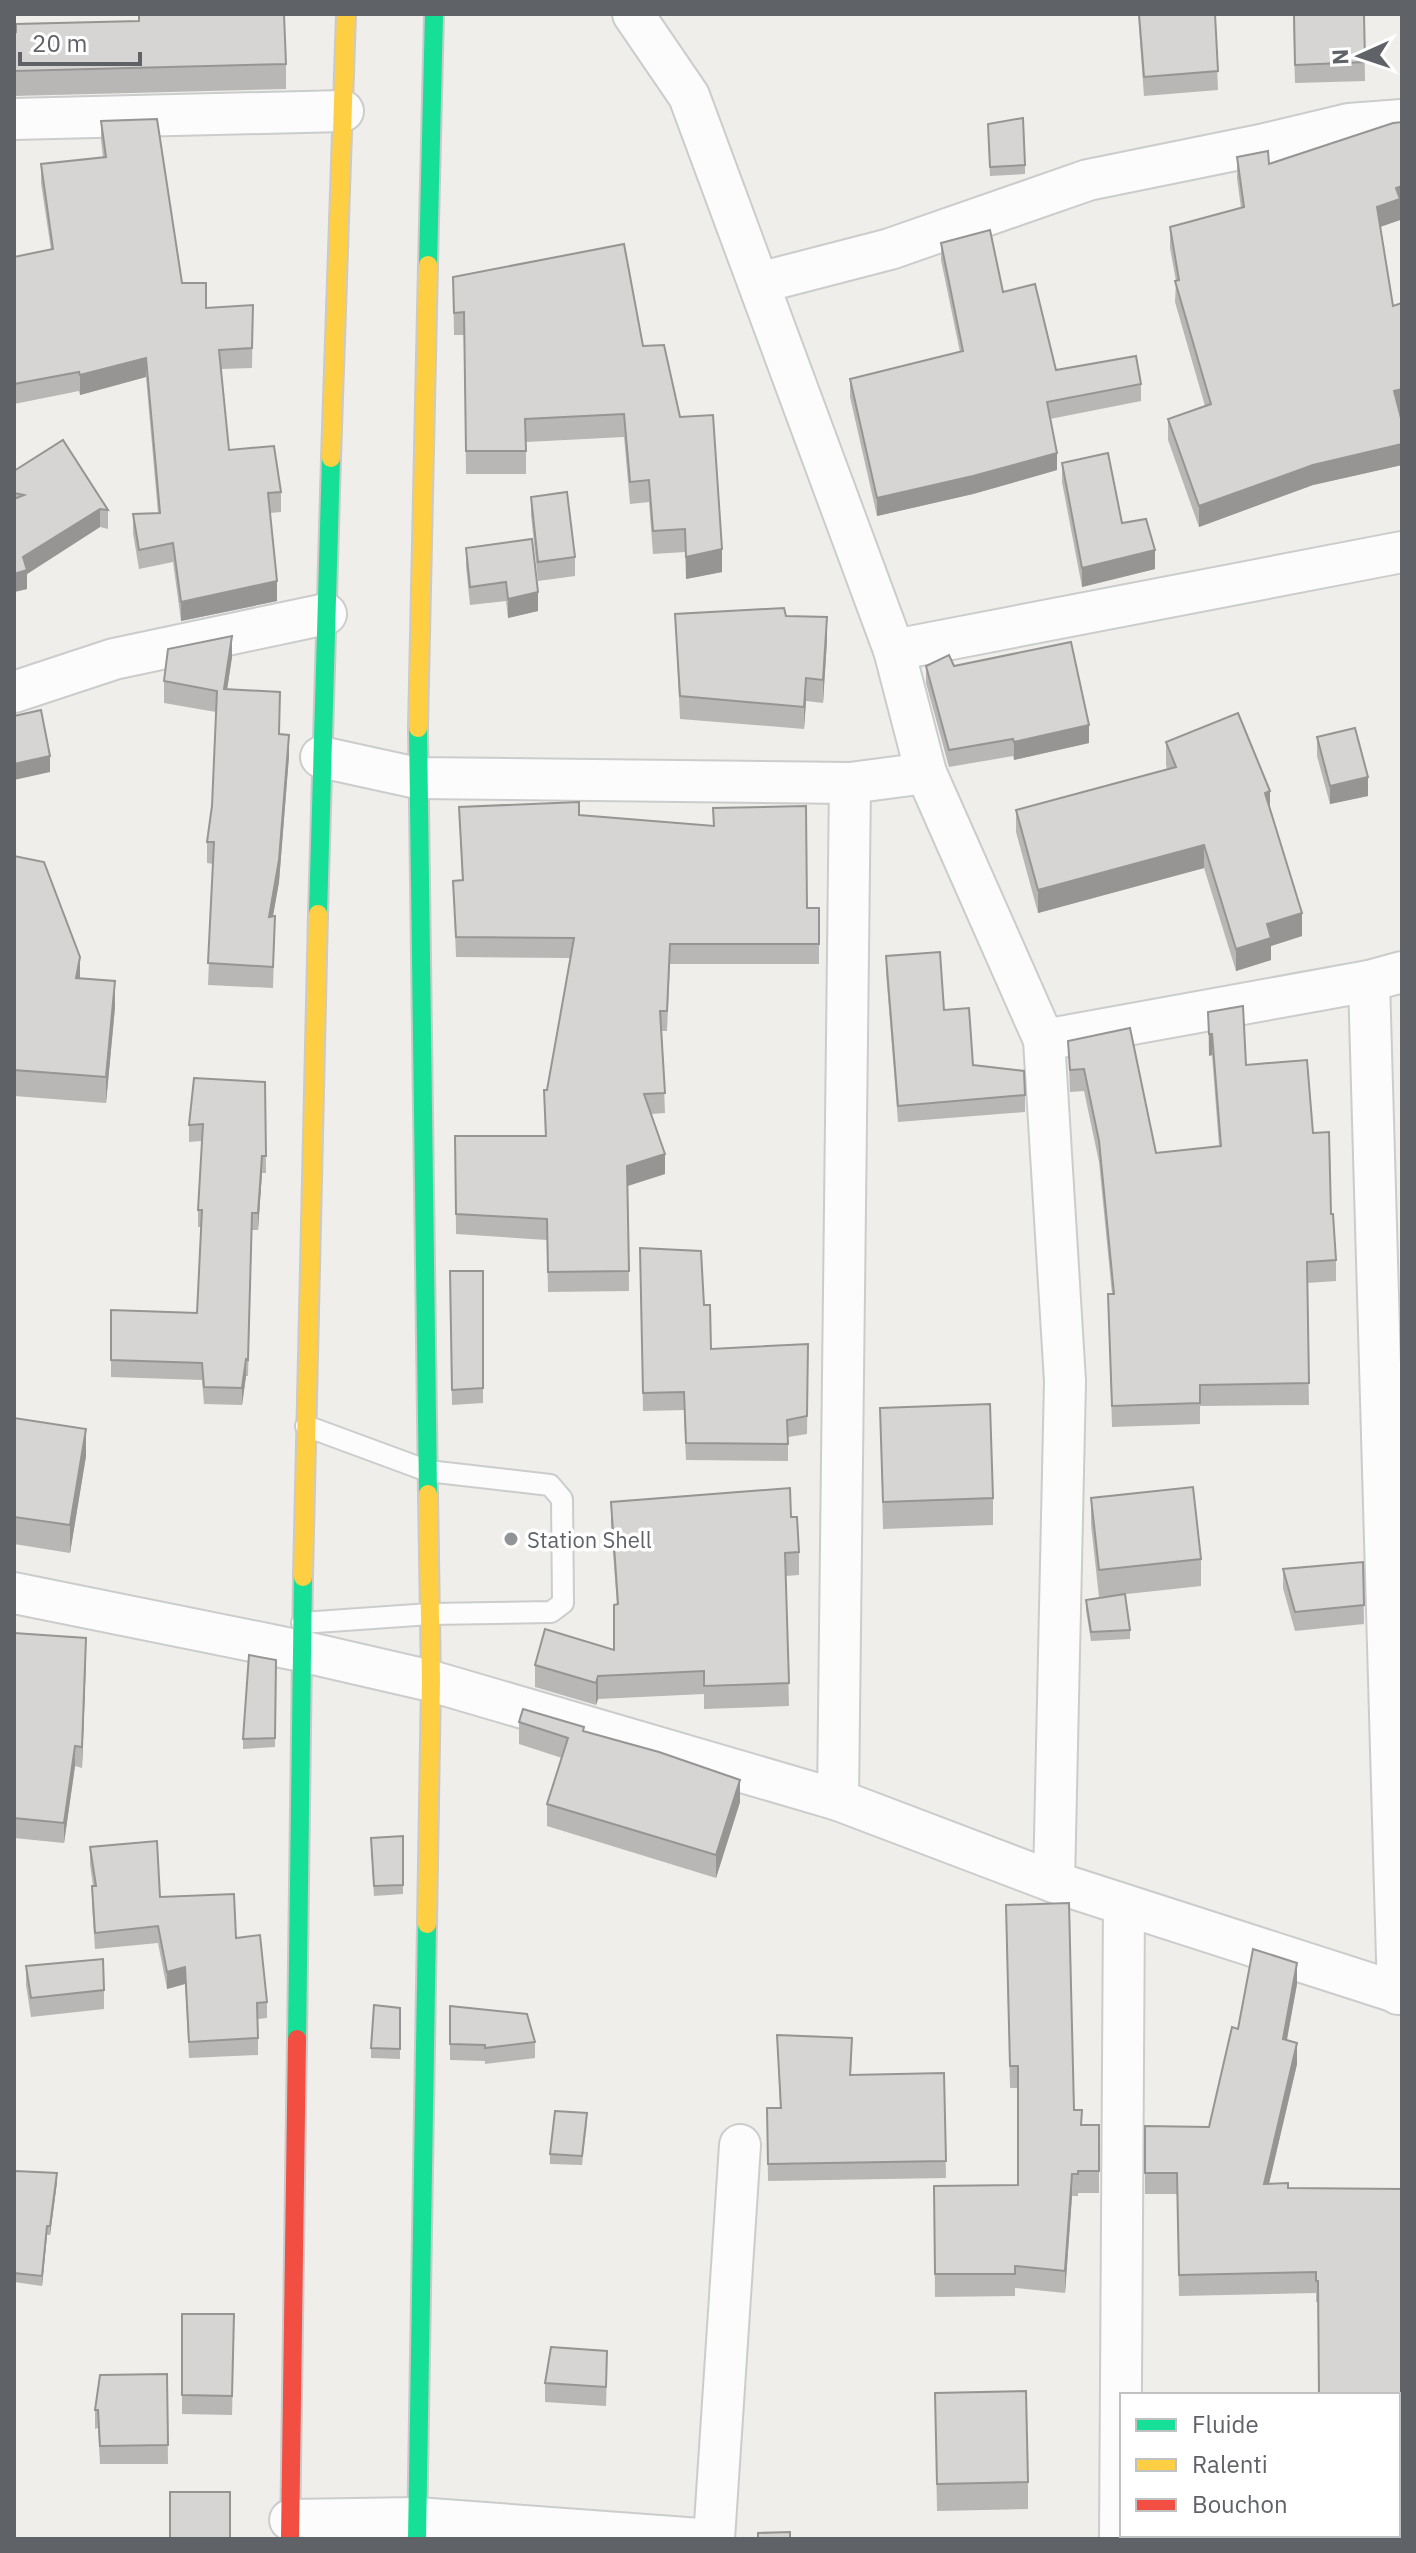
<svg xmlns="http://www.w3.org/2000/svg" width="1416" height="2553" font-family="'IBM Plex Sans',sans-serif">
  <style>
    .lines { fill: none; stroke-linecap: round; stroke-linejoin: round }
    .lane-casing { stroke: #cbcccc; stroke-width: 24 }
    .street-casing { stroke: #cbcccc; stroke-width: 44 }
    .fast-casing { stroke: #cacacb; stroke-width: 22 }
    .slow-casing { stroke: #cacacb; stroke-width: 22 }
    .jam-casing { stroke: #cacacb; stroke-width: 22 }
    .lane { stroke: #fdfcfc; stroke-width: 20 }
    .street { stroke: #fdfcfc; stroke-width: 40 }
    .fast { stroke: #16e098; stroke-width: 18 }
    .slow { stroke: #ffcf43; stroke-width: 18 }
    .jam { stroke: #f24e42; stroke-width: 18 }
    .wall { fill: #b8b7b5 }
    .shaded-wall { fill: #969594 }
    .building { fill: #d6d5d3; stroke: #969594; stroke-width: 2 }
    .poi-dot { fill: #919496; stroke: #fff; stroke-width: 3 }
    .labels { text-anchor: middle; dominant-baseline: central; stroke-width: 7; stroke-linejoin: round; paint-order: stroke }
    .poi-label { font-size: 22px; fill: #5f6368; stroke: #fff; text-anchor: start }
  </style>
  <rect width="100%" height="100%" fill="#efeeea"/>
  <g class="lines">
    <g class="lane-casing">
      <path id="lane" d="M302,1623L430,1614L551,1612L563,1603L562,1499L550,1485L428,1471L306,1426"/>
    </g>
    <g class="street-casing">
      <g id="street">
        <path d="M633,14L689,96L894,650L926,773L1044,1040L1065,1381L1054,1882"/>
        <path d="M14,119L343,111"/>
        <path d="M759,283L890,249L1088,180L1265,144L1349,124L1402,120"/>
        <path d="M894,650L1402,552"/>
        <path d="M14,692L114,659L326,614"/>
        <path d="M321,757L417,778L850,783L926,773"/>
        <path d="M1369,981L1398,1994"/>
        <path d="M1044,1040L1369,981L1402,972"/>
        <path d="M14,1593L301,1651L431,1681L838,1800L1054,1882L1402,1994"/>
        <path d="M838,1800L850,783"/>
        <path d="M290,2520L417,2518L700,2539"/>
        <path d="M714,2539L740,2145"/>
        <path d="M1120,2539L1124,1905"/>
      </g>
    </g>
    <g class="fast-casing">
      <g id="fast">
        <path d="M428,265L434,14"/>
        <path d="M418,728L428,1494"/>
        <path d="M318,914L331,458"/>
        <path d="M297,2039L303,1577"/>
        <path d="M417,2539L427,1924"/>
      </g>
    </g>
    <g class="slow-casing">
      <g id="slow">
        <path d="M331,458L346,14"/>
        <path d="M418,728L428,265"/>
        <path d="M303,1577L318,914"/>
        <path d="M427,1924L431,1681L428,1494"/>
      </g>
    </g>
    <g class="jam-casing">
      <path id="jam" d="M290,2539L297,2039"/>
    </g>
    <use href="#lane" class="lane"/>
    <use href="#street" class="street"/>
    <use href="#fast" class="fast"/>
    <use href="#slow" class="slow"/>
    <use href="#jam" class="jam"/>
  </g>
  <g class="wall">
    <path d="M138,14L286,64V89L14,96V32L138,21Z"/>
    <path d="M1138,14H1215L1218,90L1144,96Z"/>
    <path d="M1293,14H1364L1365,81L1295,83Z"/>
    <path d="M101,121L182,283L206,308L253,305L252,368L221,369L229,450L281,492V512L270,513L277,601L181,621L173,562L139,569L133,533V514L158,513L146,377L80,395L79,391L14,404V257L51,250L41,183V164L103,157L101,140Z"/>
    <path d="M1402,122V207L1400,208V220L1380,227L1393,306L1402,303V410L1399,411L1402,422V465L1313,485L1199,527L1168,440V419L1205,406L1175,302L1176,281L1170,248V227L1241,208L1237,178V157L1269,164Z"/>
    <path d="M988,134L1025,165V174L990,176Z"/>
    <path d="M941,243L1003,292L1056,370L1141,384V401L1050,419L1057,470L973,494L877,516L850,397V379L960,352L941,260Z"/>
    <path d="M453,277L643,346L680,417L722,572L686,579L685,552L653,554L649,502L630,504L624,437L526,442V474H466L464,335H454Z"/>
    <path d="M1062,463L1122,523L1155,569L1082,587L1062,482Z"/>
    <path d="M14,471L108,510V529L100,527L27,574V589L14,592Z"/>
    <path d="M531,497L575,557V576L538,581L531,515Z"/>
    <path d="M466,548L538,611L508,618L506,601L470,605L466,566Z"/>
    <path d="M675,614L786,616L827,640L823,703L806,701L804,729L680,719Z"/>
    <path d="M232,657L227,689L280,734L289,756L279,882L273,916H275L273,988L208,985L213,864L207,863V842L212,806L216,712L164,703V681Z"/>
    <path d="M926,666H954L1089,743L1014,760L1013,756L949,767L926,683Z"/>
    <path d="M1317,737L1368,796L1330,804L1317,756Z"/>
    <path d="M1166,742L1270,808L1302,936L1271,946V960L1236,971L1204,868L1038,913L1016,832V810L1167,769L1166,765Z"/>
    <path d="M459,807L579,815L807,908H819V964H670L667,1031H662L665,1113L651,1114L665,1174L628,1186L629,1291L548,1292L547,1240L456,1234L455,1136H545L544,1090H547L570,958L456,957L453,881L462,880Z"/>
    <path d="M14,856L80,979L115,1007L106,1103L14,1096Z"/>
    <path d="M886,956L944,1010L973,1065L1025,1095V1112L898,1122L886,972Z"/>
    <path d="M1208,1012L1246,1065L1313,1133L1331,1214L1336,1260V1281L1307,1283L1309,1405L1200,1406V1424L1112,1427L1108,1294H1112L1099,1162L1084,1091L1070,1092L1068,1041L1156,1153L1219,1146L1212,1055L1209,1056Z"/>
    <path d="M265,1082L266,1173H262L258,1230H252L248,1376H246L242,1405L204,1404L202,1380L111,1377V1310L197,1313L202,1227H198V1210L202,1141L189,1142V1125Z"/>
    <path d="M640,1248L704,1305L711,1349L808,1344L807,1434L788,1437V1461L686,1460L684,1410L643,1411Z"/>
    <path d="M450,1271H483V1403L452,1405Z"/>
    <path d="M880,1408L993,1498V1525L883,1529Z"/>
    <path d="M14,1418L86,1456L70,1553L14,1544Z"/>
    <path d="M1091,1498L1201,1559V1586L1099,1597L1091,1525Z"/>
    <path d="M611,1502L791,1517L799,1552V1575L786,1576L789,1706L704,1709V1694L598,1699L596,1705L535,1687V1665L614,1650L617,1605L611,1525Z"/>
    <path d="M1363,1562L1364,1624L1295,1631L1283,1588V1569Z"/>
    <path d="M1086,1600L1130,1630V1639L1091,1641L1086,1610Z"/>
    <path d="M14,1633L86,1658L82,1768L75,1766L64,1843L14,1838Z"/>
    <path d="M276,1660L275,1747L243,1749V1739Z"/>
    <path d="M519,1722L584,1731L740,1802L716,1878L547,1826V1804L562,1758L519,1744Z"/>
    <path d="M403,1836V1894L374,1896L371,1847Z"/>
    <path d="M90,1847L160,1897L236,1938L267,2002V2018L258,2019V2055L189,2058L185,1984L167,1989L158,1943L95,1949L92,1903V1886H93L90,1864Z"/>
    <path d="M1006,1927L1074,2110L1082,2125H1099V2193H1078V2196H1072L1065,2293L1015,2288V2296L935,2297L934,2186L1018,2185V2088H1010Z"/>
    <path d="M26,1966L104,1990V2009L31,2017L26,1985Z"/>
    <path d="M1297,1984L1287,2040L1297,2064L1269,2184L1288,2188L1402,2189V2422H1399L1398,2435V2395L1318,2302H1316V2293L1179,2296L1177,2194H1145V2126L1209,2127L1238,2029Z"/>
    <path d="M450,2006L535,2042V2058L485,2064V2061L450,2060Z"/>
    <path d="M400,2008V2059L371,2058V2048Z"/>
    <path d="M777,2035L852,2055L851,2075L944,2073L946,2178L768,2181L767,2108H780Z"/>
    <path d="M587,2123L582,2165L550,2164V2154Z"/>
    <path d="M14,2178L57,2182L50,2235H47L42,2286L14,2282Z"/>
    <path d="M182,2314L234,2333L232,2415L182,2414Z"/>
    <path d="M607,2370L606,2406L545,2402V2383Z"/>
    <path d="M167,2374L168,2464H100L98,2428L95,2429V2410Z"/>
    <path d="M935,2393L1028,2482V2509L937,2511Z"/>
    <path d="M1364,2535H1389L1388,2539H1365Z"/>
  </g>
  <g class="shaded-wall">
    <path d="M1402,186V207L1400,208V220L1377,228V207L1396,188Z"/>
    <path d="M146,358V377L80,395V375Z"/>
    <path d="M1402,389V410L1394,412V391Z"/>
    <path d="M1402,444V465L1313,485L1199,527V506L1313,465Z"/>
    <path d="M1057,453V470L973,494L877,516V498Z"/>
    <path d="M100,509V527L27,574V589L14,592V574L23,557Z"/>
    <path d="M722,549V572L686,579V557Z"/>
    <path d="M1155,550V569L1082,587V568Z"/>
    <path d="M277,581V601L181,621V602Z"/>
    <path d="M538,592V611L508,618V599Z"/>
    <path d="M827,617V640L823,703V680Z"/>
    <path d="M232,636V657L224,710V689Z"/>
    <path d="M806,678V701L804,729V707Z"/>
    <path d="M1089,725V743L1014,760V742Z"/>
    <path d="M289,735V756L279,882L269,938V917Z"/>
    <path d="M50,756V772L14,780V764Z"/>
    <path d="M1368,777V796L1330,804V786Z"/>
    <path d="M1270,791V814L1265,793Z"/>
    <path d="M1204,845V868L1038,913V890Z"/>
    <path d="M1302,913V936L1271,946V960L1236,971V949L1267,924Z"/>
    <path d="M80,957V983L76,978Z"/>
    <path d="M115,981V1007L106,1103V1077Z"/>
    <path d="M1209,1034H1212V1055L1209,1056Z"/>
    <path d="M665,1154V1174L627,1186V1166Z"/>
    <path d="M262,1156V1173L258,1230V1213Z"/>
    <path d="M246,1359V1376L242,1405V1388Z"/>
    <path d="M86,1429V1456L70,1553V1525Z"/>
    <path d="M86,1638V1658L82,1768V1747Z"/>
    <path d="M598,1676V1699L596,1705V1683Z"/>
    <path d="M75,1746V1766L64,1843V1823Z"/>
    <path d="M740,1780V1802L716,1878V1855Z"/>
    <path d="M1297,1963V1984L1283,2060V2039Z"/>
    <path d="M185,1967V1984L167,1989V1972Z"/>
    <path d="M1297,2043V2064L1264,2205V2184Z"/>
    <path d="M57,2173V2182L50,2235V2226Z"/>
    <path d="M1072,2174V2196L1065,2293V2271Z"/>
    <path d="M47,2226V2235L42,2286V2276Z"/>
  </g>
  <g class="building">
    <path d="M139,14H284L286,64L14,71V32H16V24L139,21Z"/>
    <path d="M1139,14H1215L1218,71L1144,77Z"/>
    <path d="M1294,14H1364L1365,62L1295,65Z"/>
    <path d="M1023,118L1025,165L990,167L988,124Z"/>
    <path d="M157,119L182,283H206V308L253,305L252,348L219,350L229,450L274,446L281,492L268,493L277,581L181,602L173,543L139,550L133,514L160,513L146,358L80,375L79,372L14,384V257L53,249L41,164L106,157L101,121Z"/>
    <path d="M1402,122V186L1396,188L1400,199L1377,207L1393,306L1402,303V389L1394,391L1402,422V444L1313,465L1199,506L1168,419L1211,404L1175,281L1179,280L1170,227L1244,207L1237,157L1268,151L1269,164L1393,123Z"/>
    <path d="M990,230L1003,292L1035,284L1056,370L1136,356L1141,384L1047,402L1057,453L973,476L877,498L850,379L963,351L941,243Z"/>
    <path d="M624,244L643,346L664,345L680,417L713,415L722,549L686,557L685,529L653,531L649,480L630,482L624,414L525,419L526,451H466L464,312L454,313L453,277Z"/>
    <path d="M63,440L108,510L100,509L23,557L27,570L14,574V499L24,495L14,493V471Z"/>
    <path d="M1108,453L1122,523L1146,519L1155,550L1082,568L1062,463Z"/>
    <path d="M567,492L575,557L538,562L531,497Z"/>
    <path d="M532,539L538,592L508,599L506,582L470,587L466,548Z"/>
    <path d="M784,608L786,616L827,617L823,680L806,678L804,707L680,696L675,614Z"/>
    <path d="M232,636L224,689L280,692L279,734L289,735L279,860L269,917L275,916L273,967L208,963L214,842H207L212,806L217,691L164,681L168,649Z"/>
    <path d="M1071,642L1089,725L1014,742L1013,739L949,750L926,666L949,655L954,666Z"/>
    <path d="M41,710L50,756L14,764V716Z"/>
    <path d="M1238,713L1270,791L1265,793L1302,913L1267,924L1271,938L1236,949L1204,845L1038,890L1016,810L1176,767L1166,742Z"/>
    <path d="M1355,728L1368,777L1330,786L1317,737Z"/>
    <path d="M579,802V815L714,826L713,808L806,806L807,908H819V944H670L667,1011H660L665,1093L644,1094L665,1154L627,1166L629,1271L548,1272L547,1219L456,1214L455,1136H546L544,1090H547L574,938L456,937L453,881L463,880L459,807Z"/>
    <path d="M14,856L44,862L80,957L76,978L115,981L106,1077L14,1070Z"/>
    <path d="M940,952L944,1010L969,1008L973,1065L1024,1071L1025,1095L898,1106L886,956Z"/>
    <path d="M1243,1006L1246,1065L1307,1060L1313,1133L1329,1132L1331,1214H1333L1336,1260L1307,1262L1309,1383L1200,1385V1403L1112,1406L1108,1294H1114L1099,1141L1084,1069L1070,1070L1068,1041L1130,1028L1156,1153L1221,1146L1212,1034H1209L1208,1012Z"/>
    <path d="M194,1078L265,1082L266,1156H262L258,1213H252L248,1360L246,1359L242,1388L204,1387L202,1363L111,1360V1310L197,1313L202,1210H198L203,1124L189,1125Z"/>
    <path d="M640,1248L701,1251L704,1305H710L711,1349L808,1344L807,1416L787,1420L788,1444L686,1443L684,1392L643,1393Z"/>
    <path d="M450,1271H483V1388L452,1390Z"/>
    <path d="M990,1404L993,1498L883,1502L880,1408Z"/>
    <path d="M14,1418L86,1429L70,1525L14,1517Z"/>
    <path d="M1193,1487L1201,1559L1099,1570L1091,1498Z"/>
    <path d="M790,1488L791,1517H797L799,1552L785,1553L789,1683L704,1686V1671L598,1676L596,1683L535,1665L545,1629L614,1650V1605L618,1604L611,1502Z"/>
    <path d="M1363,1562L1364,1605L1295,1612L1283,1569Z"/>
    <path d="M1125,1594L1130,1630L1091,1632L1086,1600Z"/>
    <path d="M14,1633L86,1638L82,1747L75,1746L64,1823L14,1818Z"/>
    <path d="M249,1655L276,1660L275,1738L243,1739Z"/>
    <path d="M523,1709L584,1727L583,1731L659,1752L740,1780L716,1855L547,1804L568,1738L519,1722Z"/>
    <path d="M403,1836V1885L374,1886L371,1838Z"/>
    <path d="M157,1841L160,1897L234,1894L236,1938L260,1935L267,2002L257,2003L258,2038L189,2042L185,1967L167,1972L158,1926L95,1933L92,1886H96L90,1847Z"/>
    <path d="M1069,1903L1074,2110H1082L1081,2125H1099V2171H1078V2174H1072L1065,2271L1015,2266V2274H935L934,2186L1018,2185V2066H1010L1006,1905Z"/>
    <path d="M1253,1949L1297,1963L1283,2039L1297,2043L1264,2184L1288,2183V2188L1402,2189V2400H1399L1398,2414V2395H1319L1318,2281H1316V2272L1179,2275L1177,2173H1145V2126L1209,2127L1232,2027L1238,2029Z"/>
    <path d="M103,1959L104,1990L31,1998L26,1966Z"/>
    <path d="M374,2005L400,2008V2049L371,2048Z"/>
    <path d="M450,2006L527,2014L535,2042L485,2048V2045L450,2044Z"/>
    <path d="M777,2035L852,2038L850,2075L944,2073L946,2161L768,2164L767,2108H781Z"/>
    <path d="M555,2111L587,2113L582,2156L550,2154Z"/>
    <path d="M15,2171L57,2173L50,2226H47L42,2276L14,2273V2178Z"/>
    <path d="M182,2314H234L232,2396L182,2395Z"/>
    <path d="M551,2347L607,2351L606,2387L545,2383Z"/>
    <path d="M167,2374L168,2445L100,2446L98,2410H95L100,2375Z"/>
    <path d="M1026,2391L1028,2482L937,2484L935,2393Z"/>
    <rect x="170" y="2492" width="60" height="47"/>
    <path d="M790,2532V2539H758V2533Z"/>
    <rect x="1195" y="2535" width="47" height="4"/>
    <path d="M1370,2535H1387L1386,2539H1371Z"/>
  </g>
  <circle class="poi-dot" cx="511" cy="1539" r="8"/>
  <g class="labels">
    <g class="poi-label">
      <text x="527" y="1539">Station Shell</text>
    </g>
  </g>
  <rect width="1416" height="2553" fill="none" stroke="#5f6368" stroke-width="32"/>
  <rect x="1120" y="2393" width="280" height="144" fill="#ffffff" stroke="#bfc1c3" stroke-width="2"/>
  <rect x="1136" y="2419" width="40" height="12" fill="#16e098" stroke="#bfc1c3" stroke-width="2"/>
  <text x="1192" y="2433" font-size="24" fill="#5f6368">Fluide</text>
  <rect x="1136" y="2459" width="40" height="12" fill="#ffcf43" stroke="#bfc1c3" stroke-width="2"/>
  <text x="1192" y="2473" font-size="24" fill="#5f6368">Ralenti</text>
  <rect x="1136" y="2499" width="40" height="12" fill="#f24e42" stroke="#bfc1c3" stroke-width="2"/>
  <text x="1192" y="2513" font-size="24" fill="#5f6368">Bouchon</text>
  <g transform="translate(1360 56) rotate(267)" stroke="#ffffff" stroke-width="6" paint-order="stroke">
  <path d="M0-6L14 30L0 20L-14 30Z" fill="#5f6368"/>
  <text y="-12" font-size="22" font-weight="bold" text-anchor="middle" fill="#5f6368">N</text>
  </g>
  <path d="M20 52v12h120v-12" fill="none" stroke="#5f6368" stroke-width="4"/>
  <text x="32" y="52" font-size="24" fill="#5f6368" stroke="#ffffff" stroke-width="6" paint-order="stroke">20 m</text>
</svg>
